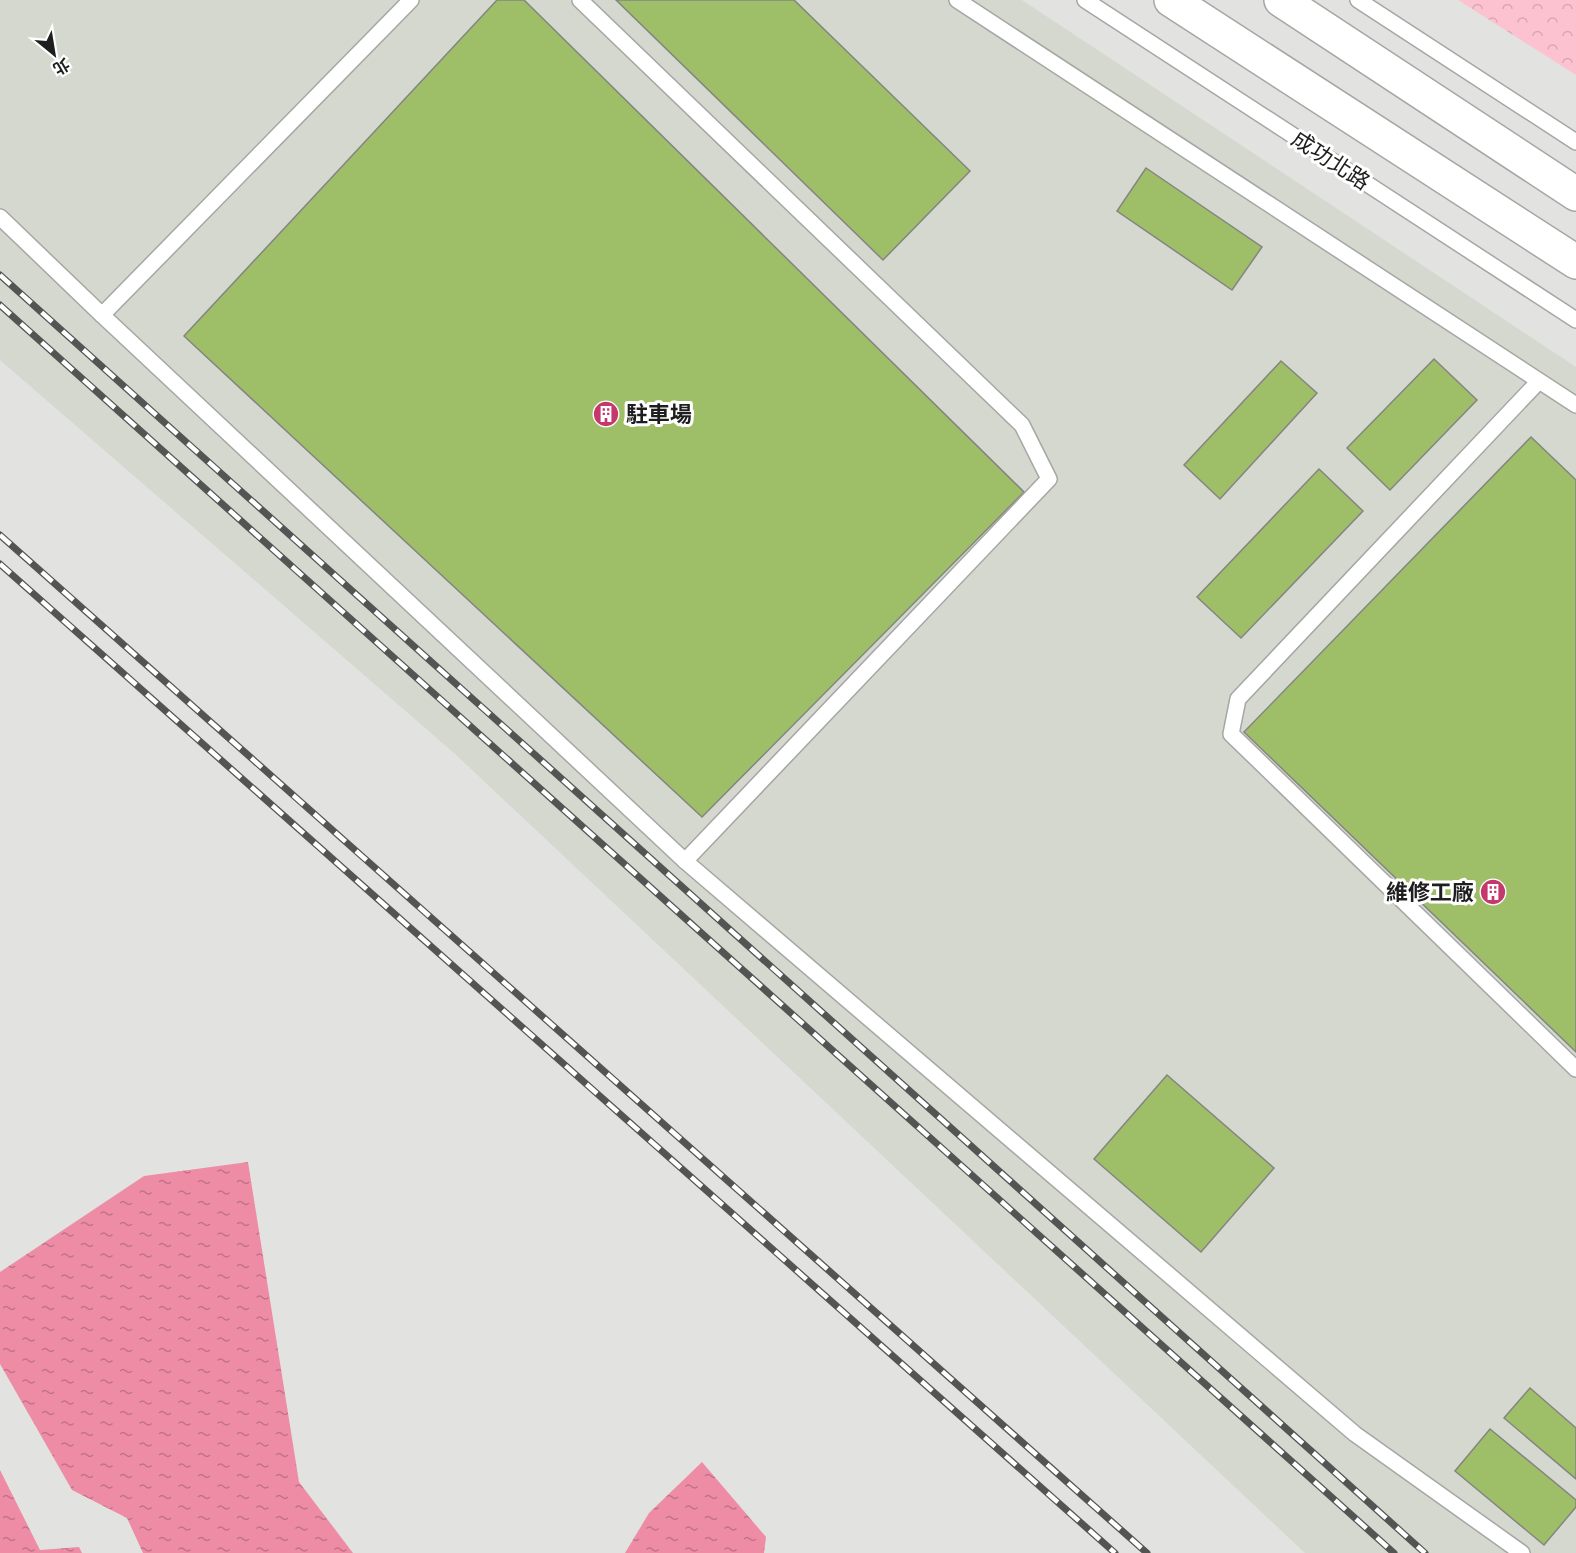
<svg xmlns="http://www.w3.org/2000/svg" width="1576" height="1553" font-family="'PT Sans Narrow','Noto Sans TC',sans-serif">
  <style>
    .built { fill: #d4d8ce }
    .forest { fill: url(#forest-crowns) }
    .water { fill: url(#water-ripples) }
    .building { fill: #9ebf67; stroke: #848582; stroke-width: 1.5 }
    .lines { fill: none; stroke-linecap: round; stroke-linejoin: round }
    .service-casing { stroke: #a6a7a4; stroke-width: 18 }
    .primary-casing { stroke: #a6a7a4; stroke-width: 36 }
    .service { stroke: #fff; stroke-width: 15 }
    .primary { stroke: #fff; stroke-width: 33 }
    .rail-casing { stroke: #545553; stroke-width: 7 }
    .rail { stroke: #fff; stroke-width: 4.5; stroke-dasharray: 14; stroke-linecap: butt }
    .labels { text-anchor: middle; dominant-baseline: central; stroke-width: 6; stroke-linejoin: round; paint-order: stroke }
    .street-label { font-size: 22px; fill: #1d1e1d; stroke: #fff }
    .poi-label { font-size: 22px; font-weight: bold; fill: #1d1e1d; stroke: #fff; text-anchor: start }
  </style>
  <defs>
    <pattern id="forest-crowns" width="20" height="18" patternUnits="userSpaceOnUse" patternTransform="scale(1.5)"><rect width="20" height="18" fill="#fcc2d0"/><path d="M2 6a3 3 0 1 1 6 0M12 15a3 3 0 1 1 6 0" fill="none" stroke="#d8a6b2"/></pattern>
    <pattern id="water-ripples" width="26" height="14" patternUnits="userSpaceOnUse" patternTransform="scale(1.5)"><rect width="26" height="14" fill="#ee8ca6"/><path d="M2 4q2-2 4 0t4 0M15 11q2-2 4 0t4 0" fill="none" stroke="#c07287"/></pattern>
  </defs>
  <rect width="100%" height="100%" fill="#e2e3e0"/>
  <path class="built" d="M0,0H1022L1576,367V1553H1305L454,753L0,360Z"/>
  <path class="forest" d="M1458,0H1576V75Z"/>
  <g class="water">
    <path d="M248,1162L299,1482L353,1553H143L127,1518L72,1490L0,1364V1272L144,1176Z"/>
    <path d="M702,1462L766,1537L764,1553H625L649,1513Z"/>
    <path d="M0,1470L40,1550L79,1547L82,1553H0Z"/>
  </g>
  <g class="building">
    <path d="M497,0H524L1024,492L702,817L184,336Z"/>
    <path d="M616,0H794L970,171L883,260Z"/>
    <path d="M1146,168L1262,247L1232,290L1117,211Z"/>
    <path d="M1434,359L1477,400L1390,490L1347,448Z"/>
    <path d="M1281,361L1317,393L1220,499L1184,465Z"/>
    <path d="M1531,437L1576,480V1052L1244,732Z"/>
    <path d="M1319,469L1363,511L1241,638L1197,597Z"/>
    <path d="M1167,1075L1274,1168L1201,1252L1094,1159Z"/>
    <path d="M1530,1388L1576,1428V1479L1504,1418Z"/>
    <path d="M1490,1429L1576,1500V1507L1544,1545L1455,1471Z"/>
  </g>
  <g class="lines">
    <g class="service-casing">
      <g id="service">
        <path d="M580,0L1022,425L1049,479L685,861"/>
        <path d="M957,0L1576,405"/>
        <path d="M1085,0L1576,320"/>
        <path d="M1358,0L1576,142"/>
        <path d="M0,217L102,315L411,0"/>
        <path d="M102,315L685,861L1355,1434L1522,1553"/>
        <path d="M1539,381L1238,699L1231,734L1576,1069"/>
      </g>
    </g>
    <g class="primary-casing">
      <g id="primary">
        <path d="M1171,0L1576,262"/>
        <path d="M1281,0L1576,194"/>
      </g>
    </g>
    <use href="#service" class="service"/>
    <use href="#primary" class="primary"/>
    <g class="rail-casing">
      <g id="rail">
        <path d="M0,275L1425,1553"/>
        <path d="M0,305L1394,1553"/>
        <path d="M0,535L1147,1553"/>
        <path d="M0,564L1115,1553"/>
      </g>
    </g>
    <use href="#rail" class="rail"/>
  </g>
  <defs>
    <g id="building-disc" transform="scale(1.35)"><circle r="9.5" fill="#c5386b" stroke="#fff"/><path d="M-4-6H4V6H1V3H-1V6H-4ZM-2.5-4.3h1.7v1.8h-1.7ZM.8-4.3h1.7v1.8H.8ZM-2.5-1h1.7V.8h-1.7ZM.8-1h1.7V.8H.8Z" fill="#fff"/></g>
  </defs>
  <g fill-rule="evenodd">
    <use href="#building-disc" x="606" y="414"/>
    <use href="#building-disc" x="1493" y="892"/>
  </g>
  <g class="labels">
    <g class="street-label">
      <text transform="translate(1331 160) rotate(33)">成功北路</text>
    </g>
    <g class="poi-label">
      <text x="626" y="414">駐車場</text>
      <text x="1474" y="892" text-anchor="end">維修工廠</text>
    </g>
  </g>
  <g transform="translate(54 54) rotate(150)" stroke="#ffffff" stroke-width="4.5" paint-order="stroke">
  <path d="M0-4.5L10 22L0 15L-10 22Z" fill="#1d1e1d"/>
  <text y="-9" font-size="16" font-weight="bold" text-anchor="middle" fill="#1d1e1d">北</text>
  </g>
</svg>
